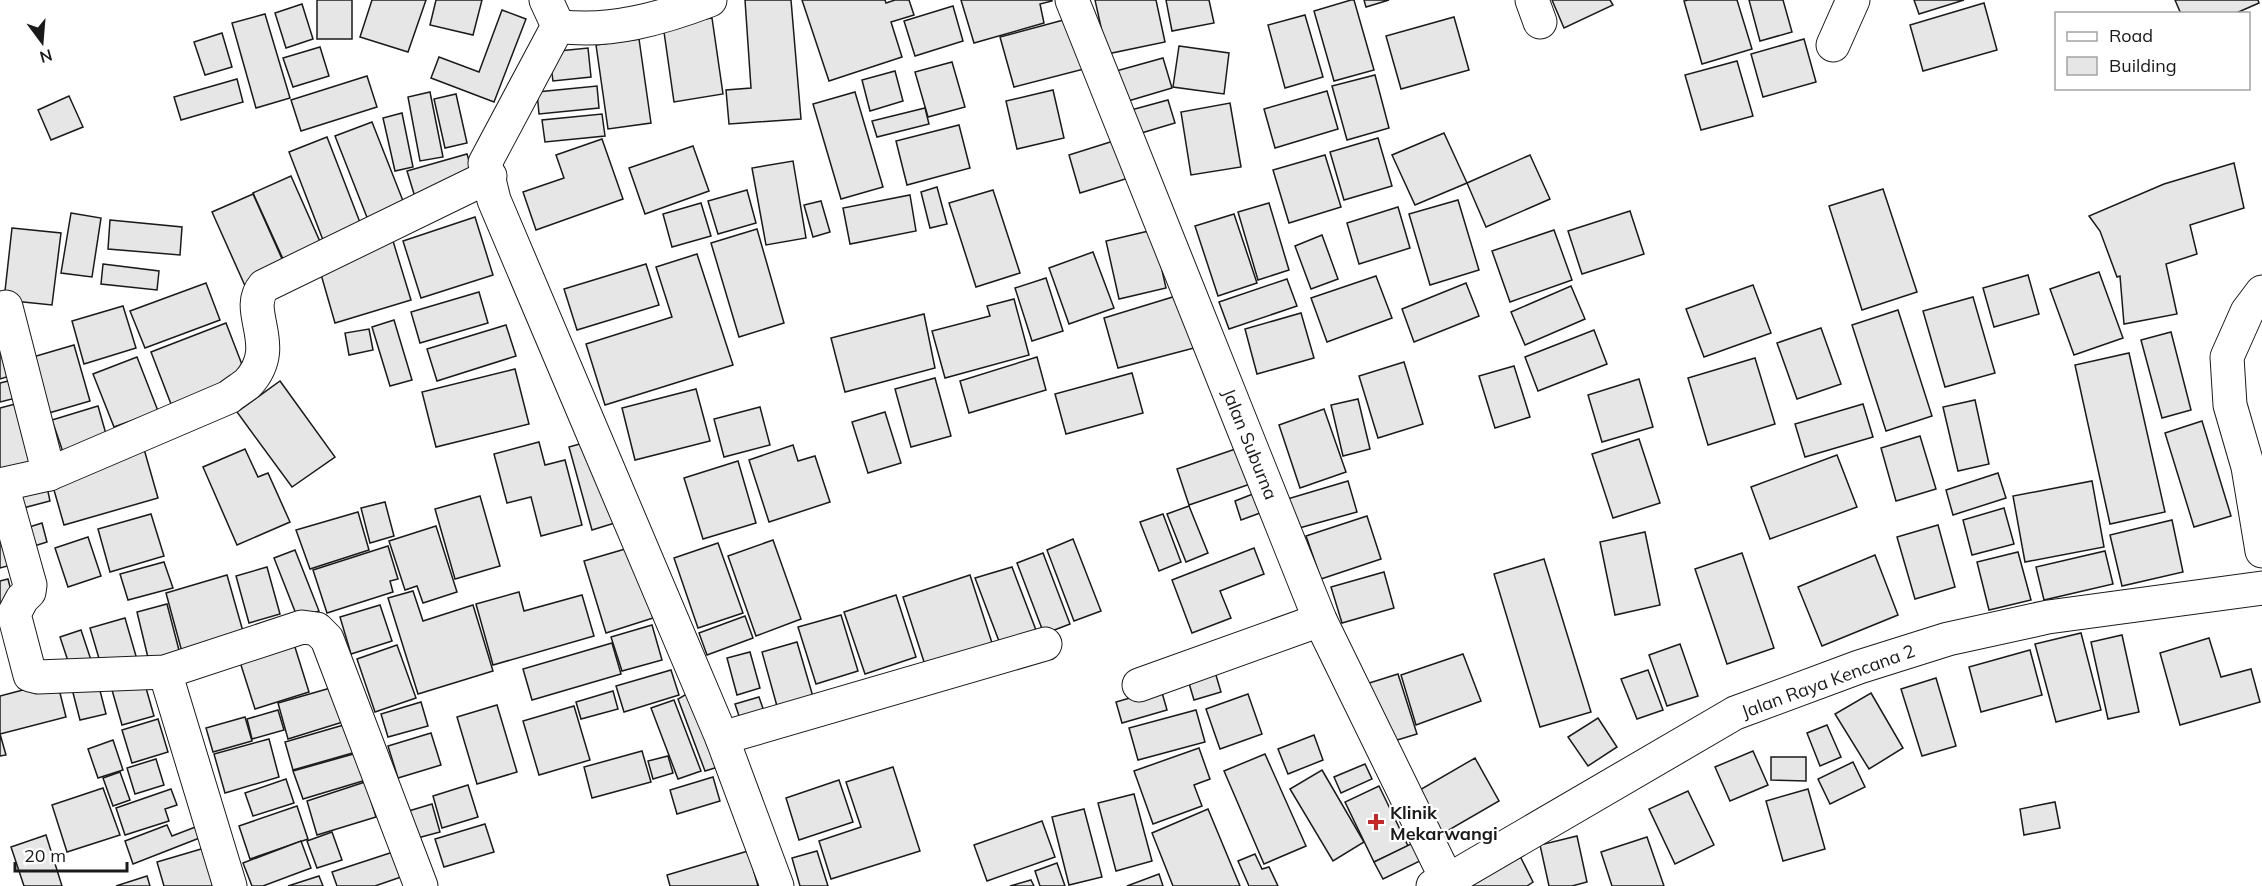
<svg xmlns="http://www.w3.org/2000/svg" width="2262" height="886" font-family="Mulish,sans-serif">
  <style>
    .building { fill: #e6e6e6; stroke: #1a1a1a; stroke-width: 1.5 }
    .lines { fill: none; stroke-linecap: round; stroke-linejoin: round }
    .minor-casing { stroke: #1a1a1a; stroke-width: 35 }
    .minor { stroke: #fff; stroke-width: 33 }
    .poi-dot { fill: #c62828; stroke: #fff; stroke-width: 2 }
    .labels { text-anchor: middle; dominant-baseline: central; stroke-width: 4.5; stroke-linejoin: round; paint-order: stroke }
    .street-label { font-size: 18px; fill: #1a1a1a; stroke: #fff }
    .poi-label { font-size: 18px; font-weight: bold; fill: #1a1a1a; stroke: #fff; text-anchor: start }
  </style>
  <rect width="100%" height="100%" fill="#fff"/>
  <g class="building">
    <rect x="317" y="0" width="35" height="39"/>
    <path d="M372,0H426L408,52L360,37Z"/>
    <path d="M436,0H482L473,35L430,25Z"/>
    <path d="M745,0H791L801,119L729,124L726,90L751,88Z"/>
    <path d="M802,0H885L886,3L895,0H909L914,15L891,22L902,57L829,81Z"/>
    <path d="M961,0H1052V1L1040,4L1044,23L974,43Z"/>
    <path d="M1095,0H1156L1165,42L1107,54Z"/>
    <path d="M1166,0H1209L1214,23L1172,31Z"/>
    <path d="M1351,0H1354L1374,70L1334,81L1314,11Z"/>
    <path d="M1364,0H1389L1366,7Z"/>
    <path d="M1552,0H1610L1613,5L1564,28Z"/>
    <path d="M1688,0H1737L1752,49L1702,64L1684,1Z"/>
    <path d="M1749,0H1783L1792,32L1760,41Z"/>
    <path d="M1914,0H1964L1919,14Z"/>
    <path d="M2175,0H2258L2259,3L2234,14H2181Z"/>
    <path d="M1984,3L1997,50L1923,71L1910,25Z"/>
    <path d="M302,4L313,39L286,48L275,13Z"/>
    <path d="M953,6L963,41L915,56L904,21Z"/>
    <path d="M502,10L526,19L494,102L431,78L439,57L479,72Z"/>
    <path d="M265,14L290,98L256,108L232,23Z"/>
    <path d="M1305,15L1323,77L1285,88L1268,25Z"/>
    <path d="M1454,17L1469,70L1401,89L1386,36Z"/>
    <path d="M712,18L723,94L674,102L663,25Z"/>
    <path d="M1071,18L1084,69L1014,87L1000,37Z"/>
    <path d="M222,33L232,67L205,75L194,42Z"/>
    <path d="M639,39L651,123L608,129L596,45Z"/>
    <path d="M1804,39L1816,82L1763,97L1751,54Z"/>
    <path d="M1179,46L1229,53L1224,94L1173,87Z"/>
    <path d="M320,47L329,76L293,87L283,58Z"/>
    <path d="M588,48L591,77L553,81L549,52Z"/>
    <path d="M1163,58L1172,88L1118,104L1109,73Z"/>
    <path d="M1737,61L1753,116L1701,130L1685,75Z"/>
    <path d="M952,62L965,107L928,117L915,72Z"/>
    <path d="M895,71L903,101L870,111L862,80Z"/>
    <path d="M1375,75L1389,128L1347,140L1332,86Z"/>
    <path d="M367,76L377,107L301,131L291,100Z"/>
    <path d="M237,79L243,102L181,120L174,97Z"/>
    <path d="M597,86L599,108L539,114L537,92Z"/>
    <path d="M1053,90L1064,138L1017,149L1006,101Z"/>
    <path d="M1327,91L1338,129L1275,148L1264,109Z"/>
    <path d="M430,92L443,157L420,161L408,97Z"/>
    <path d="M855,92L883,187L841,199L813,104Z"/>
    <path d="M456,94L467,143L445,148L434,99Z"/>
    <path d="M69,96L83,127L51,140L38,110Z"/>
    <path d="M1168,100L1175,123L1138,134L1131,110Z"/>
    <path d="M1230,103L1241,167L1191,175L1181,112Z"/>
    <path d="M925,108L929,124L877,137L872,121Z"/>
    <path d="M402,113L413,167L395,171L383,118Z"/>
    <path d="M602,114L605,136L545,142L542,120Z"/>
    <path d="M372,122L407,211L370,225L335,136Z"/>
    <path d="M959,125L970,168L907,185L896,141Z"/>
    <path d="M1444,133L1467,183L1415,205L1392,155Z"/>
    <path d="M327,137L361,225L323,240L289,152Z"/>
    <path d="M1123,138L1135,176L1080,193L1069,155Z"/>
    <path d="M1378,138L1392,186L1344,200L1330,152Z"/>
    <path d="M602,139L623,199L536,230L523,192L564,178L556,155Z"/>
    <path d="M693,146L709,191L645,214L629,168Z"/>
    <path d="M467,154L475,180L415,197L407,171Z"/>
    <path d="M1325,155L1341,207L1289,223L1273,170Z"/>
    <path d="M1530,155L1550,199L1486,227L1467,183Z"/>
    <path d="M793,161L806,238L766,245L752,168Z"/>
    <path d="M2234,163L2244,208L2190,225L2197,254L2166,264L2177,314L2124,324L2120,276L2117,277L2100,231L2089,216L2164,184Z"/>
    <path d="M291,176L325,253L288,270L253,193Z"/>
    <path d="M937,187L947,224L930,228L921,192Z"/>
    <path d="M1883,189L1917,292L1862,310L1829,206Z"/>
    <path d="M747,190L756,223L718,234L708,201Z"/>
    <path d="M993,190L1020,273L976,287L949,203Z"/>
    <path d="M253,194L287,270L246,288L212,212Z"/>
    <path d="M910,195L916,231L850,244L843,208Z"/>
    <path d="M1458,200L1479,270L1430,285L1409,214Z"/>
    <path d="M821,201L830,232L813,237L804,205Z"/>
    <path d="M701,203L711,236L672,247L663,214Z"/>
    <path d="M1269,203L1289,270L1258,280L1238,212Z"/>
    <path d="M1398,207L1410,248L1359,264L1347,223Z"/>
    <path d="M1630,211L1644,254L1582,274L1568,231Z"/>
    <path d="M71,213L101,218L92,277L61,273Z"/>
    <path d="M1234,214L1257,283L1218,296L1195,226Z"/>
    <path d="M475,217L493,275L421,298L403,241Z"/>
    <path d="M110,220L182,227L180,255L108,249Z"/>
    <path d="M12,228L61,233L52,305L4,300Z"/>
    <path d="M757,229L784,323L739,337L711,243Z"/>
    <path d="M1153,230L1166,288L1119,299L1106,241Z"/>
    <path d="M1554,230L1572,280L1510,302L1492,251Z"/>
    <path d="M1322,235L1338,279L1311,289L1295,246Z"/>
    <path d="M393,241L411,300L335,323L318,264Z"/>
    <path d="M1093,252L1114,308L1069,324L1049,268Z"/>
    <path d="M697,254L733,365L605,405L586,344L672,317L656,267Z"/>
    <path d="M103,264L159,271L157,290L101,284Z"/>
    <path d="M646,264L659,305L577,330L564,289Z"/>
    <path d="M2099,272L2123,338L2074,355L2050,289Z"/>
    <path d="M2028,275L2039,314L1994,327L1983,288Z"/>
    <path d="M1376,276L1392,318L1327,342L1311,298Z"/>
    <path d="M1046,278L1063,331L1032,341L1015,288Z"/>
    <path d="M1287,279L1297,306L1229,329L1219,302Z"/>
    <path d="M206,283L220,320L145,348L130,311Z"/>
    <path d="M1466,283L1479,316L1414,342L1402,309Z"/>
    <path d="M1753,285L1771,333L1704,357L1686,309Z"/>
    <path d="M1571,286L1585,319L1525,345L1511,312Z"/>
    <path d="M479,292L488,323L420,343L411,312Z"/>
    <path d="M1176,296L1194,348L1118,368L1104,318Z"/>
    <path d="M1973,297L1995,373L1945,387L1923,311Z"/>
    <path d="M1014,299L1029,355L945,378L932,331L990,316L987,306Z"/>
    <path d="M123,306L136,348L84,364L72,321Z"/>
    <path d="M1898,310L1932,416L1886,431L1852,325Z"/>
    <path d="M1301,313L1314,358L1257,374L1245,329Z"/>
    <path d="M924,314L935,368L845,392L831,338Z"/>
    <path d="M394,320L412,380L390,386L372,327Z"/>
    <path d="M226,323L246,375L171,404L151,352Z"/>
    <path d="M506,325L516,356L437,381L427,349Z"/>
    <path d="M1821,328L1841,384L1797,399L1777,343Z"/>
    <path d="M369,329L373,350L349,355L345,333Z"/>
    <path d="M1594,330L1607,364L1538,391L1525,357Z"/>
    <path d="M2171,332L2191,410L2162,418L2141,340Z"/>
    <path d="M74,345L90,401L42,415L26,359Z"/>
    <path d="M10,350L16,374L0,379V352Z"/>
    <path d="M2129,353L2165,512L2110,524L2075,365Z"/>
    <path d="M137,357L158,411L114,427L93,374Z"/>
    <path d="M1037,357L1046,390L969,413L960,381Z"/>
    <path d="M1755,358L1775,424L1708,445L1688,378Z"/>
    <path d="M1404,362L1423,424L1378,438L1359,376Z"/>
    <path d="M1514,366L1530,417L1495,428L1479,376Z"/>
    <path d="M515,369L529,424L436,447L422,392Z"/>
    <path d="M1132,373L1143,413L1066,434L1055,394Z"/>
    <path d="M935,378L951,436L911,447L895,389Z"/>
    <path d="M1639,379L1653,427L1602,442L1588,395Z"/>
    <path d="M12,380L16,398L0,402V383Z"/>
    <path d="M280,381L335,457L292,487L237,412Z"/>
    <path d="M696,389L710,441L635,460L622,408Z"/>
    <path d="M1358,399L1370,449L1343,456L1331,405Z"/>
    <path d="M1975,400L1989,464L1958,471L1943,407Z"/>
    <path d="M19,403L36,469H0V408Z"/>
    <path d="M1863,404L1873,437L1805,457L1795,424Z"/>
    <path d="M98,406L108,441L64,455L52,420Z"/>
    <path d="M760,407L770,445L724,457L714,419Z"/>
    <path d="M1324,409L1346,472L1300,488L1279,425Z"/>
    <path d="M885,412L901,463L868,473L852,422Z"/>
    <path d="M2202,421L2231,516L2194,527L2165,433Z"/>
    <path d="M1920,436L1936,489L1896,501L1881,448Z"/>
    <path d="M1639,439L1660,503L1613,518L1592,454Z"/>
    <path d="M594,440L618,522L592,530L569,447Z"/>
    <path d="M539,442L545,465L565,460L582,525L541,536L531,497L507,503L494,454Z"/>
    <path d="M1250,444L1262,480L1189,505L1177,469Z"/>
    <path d="M793,445L798,461L815,456L830,502L769,522L749,460Z"/>
    <path d="M144,449L158,498L64,525L50,476Z"/>
    <path d="M245,449L258,477L268,473L290,522L237,545L203,467Z"/>
    <path d="M1837,455L1857,507L1770,539L1751,487Z"/>
    <path d="M738,461L756,523L703,539L684,478Z"/>
    <path d="M1998,473L2006,498L1953,515L1946,490Z"/>
    <path d="M1348,481L1357,512L1292,530L1284,500Z"/>
    <path d="M2092,481L2104,547L2025,562L2013,496Z"/>
    <path d="M47,487L50,501L23,508L19,494Z"/>
    <path d="M1263,490L1271,509L1241,520L1235,501Z"/>
    <path d="M480,496L500,566L455,579L435,509Z"/>
    <path d="M385,502L394,536L370,543L361,508Z"/>
    <path d="M1189,506L1208,553L1186,562L1167,514Z"/>
    <path d="M2004,508L2014,544L1972,555L1963,520Z"/>
    <path d="M358,512L369,550L310,569L296,530Z"/>
    <path d="M151,514L164,556L110,572L98,529Z"/>
    <path d="M1163,514L1181,562L1159,571L1140,522Z"/>
    <path d="M1367,516L1381,559L1321,579L1306,536Z"/>
    <path d="M2172,520L2183,572L2122,586L2110,535Z"/>
    <path d="M42,523L47,542L28,548L23,529Z"/>
    <path d="M1938,525L1955,587L1915,599L1897,537Z"/>
    <path d="M436,526L457,592L423,603L417,586L405,590L389,541Z"/>
    <path d="M0,527L11,565L0,568Z"/>
    <path d="M1645,532L1660,605L1615,615L1600,542Z"/>
    <path d="M88,537L101,576L68,587L55,548Z"/>
    <path d="M1073,539L1101,611L1074,621L1047,550Z"/>
    <path d="M773,540L801,619L756,636L728,556Z"/>
    <path d="M718,543L743,613L698,628L674,558Z"/>
    <path d="M388,546L398,579L390,581L393,592L327,613L313,570Z"/>
    <path d="M632,547L653,618L606,633L584,561Z"/>
    <path d="M1254,548L1264,574L1220,591L1231,618L1192,633L1172,580Z"/>
    <path d="M295,550L319,611L298,619L274,558Z"/>
    <path d="M2105,551L2113,584L2044,600L2036,567Z"/>
    <path d="M2018,552L2031,600L1989,610L1977,562Z"/>
    <path d="M1043,553L1070,624L1044,634L1017,563Z"/>
    <path d="M1742,553L1774,648L1727,664L1695,569Z"/>
    <path d="M1875,555L1898,615L1822,646L1798,587Z"/>
    <path d="M1544,559L1591,712L1540,727L1494,574Z"/>
    <path d="M164,562L173,588L128,600L120,574Z"/>
    <path d="M267,567L280,614L249,623L236,576Z"/>
    <path d="M1012,567L1039,638L1002,649L975,578Z"/>
    <path d="M1384,572L1394,608L1342,623L1331,587Z"/>
    <path d="M227,575L244,635L182,652L166,593Z"/>
    <path d="M970,575L994,649L927,671L903,597Z"/>
    <path d="M8,579L15,606L0,610V581Z"/>
    <path d="M413,591L423,621L473,605L493,671L418,694L388,598Z"/>
    <path d="M519,592L524,611L582,595L594,636L493,665L476,604Z"/>
    <path d="M896,595L916,657L865,674L844,612Z"/>
    <path d="M167,604L181,658L150,666L137,612Z"/>
    <path d="M380,605L392,641L351,654L340,617Z"/>
    <path d="M841,615L858,671L816,684L798,627Z"/>
    <path d="M745,616L753,638L707,655L699,633Z"/>
    <path d="M125,618L138,663L103,672L90,628Z"/>
    <path d="M652,625L662,660L622,671L611,637Z"/>
    <path d="M81,630L92,663L71,670L60,637Z"/>
    <path d="M2081,633L2101,710L2056,722L2035,644Z"/>
    <path d="M2122,635L2139,712L2108,719L2091,642Z"/>
    <path d="M2209,638L2221,677L2251,669L2260,702L2180,725L2160,653Z"/>
    <path d="M797,642L816,707L780,717L762,652Z"/>
    <path d="M612,643L621,674L532,700L523,669Z"/>
    <path d="M294,644L309,692L255,709L240,662Z"/>
    <path d="M1680,644L1698,696L1667,706L1649,655Z"/>
    <path d="M397,645L416,698L375,712L357,659Z"/>
    <path d="M2030,650L2042,695L1981,712L1969,667Z"/>
    <path d="M750,652L760,688L737,695L727,658Z"/>
    <path d="M1463,654L1481,701L1416,725L1401,675Z"/>
    <path d="M671,670L679,695L624,712L616,686Z"/>
    <path d="M1648,670L1663,710L1637,719L1621,679Z"/>
    <path d="M1215,672L1221,692L1194,700L1188,680Z"/>
    <path d="M1398,674L1417,734L1384,744L1366,684Z"/>
    <path d="M1936,678L1956,746L1922,756L1901,689Z"/>
    <path d="M97,679L106,714L80,720L71,685Z"/>
    <path d="M57,681L66,717L0,734L6,755L0,756V696Z"/>
    <path d="M144,681L154,716L122,725L112,690Z"/>
    <path d="M334,687L346,721L288,739L278,703Z"/>
    <path d="M1161,689L1167,710L1122,723L1116,702Z"/>
    <path d="M613,691L618,709L581,719L576,702Z"/>
    <path d="M690,692L718,767L705,771L678,699Z"/>
    <path d="M1871,693L1903,748L1869,769L1835,714Z"/>
    <path d="M1248,694L1262,734L1220,749L1206,709Z"/>
    <path d="M759,697L767,720L743,728L735,704Z"/>
    <path d="M674,700L701,771L678,779L651,708Z"/>
    <path d="M421,702L428,726L388,737L381,714Z"/>
    <path d="M497,705L517,772L477,784L457,717Z"/>
    <path d="M574,706L590,760L539,775L523,721Z"/>
    <path d="M278,710L284,730L252,739L247,719Z"/>
    <path d="M1196,710L1205,742L1138,760L1129,728Z"/>
    <path d="M245,717L252,741L213,752L206,728Z"/>
    <path d="M1598,718L1617,747L1588,766L1568,737Z"/>
    <path d="M158,719L168,752L132,763L122,730Z"/>
    <path d="M347,724L356,752L293,770L285,742Z"/>
    <path d="M1827,725L1841,757L1820,766L1807,733Z"/>
    <path d="M431,733L441,765L398,778L388,746Z"/>
    <path d="M1314,735L1323,760L1288,774L1278,749Z"/>
    <path d="M269,739L279,777L225,793L214,754Z"/>
    <path d="M113,740L123,770L98,778L88,749Z"/>
    <path d="M1199,748L1210,779L1194,785L1202,806L1153,824L1134,771Z"/>
    <path d="M642,751L651,782L592,798L584,767Z"/>
    <path d="M1753,751L1768,785L1730,801L1715,767Z"/>
    <path d="M357,753L366,780L303,799L293,771Z"/>
    <path d="M1265,754L1306,846L1264,864L1224,771Z"/>
    <path d="M668,756L673,773L653,779L648,761Z"/>
    <path d="M1771,757H1806V781L1771,780Z"/>
    <path d="M1475,758L1499,801L1442,834L1418,791Z"/>
    <path d="M156,759L164,785L135,794L127,768Z"/>
    <path d="M1853,762L1865,787L1830,804L1818,779Z"/>
    <path d="M1365,764L1372,779L1341,793L1334,777Z"/>
    <path d="M893,767L920,851L831,879L819,841L861,827L846,782Z"/>
    <path d="M1322,770L1364,842L1333,861L1290,789Z"/>
    <path d="M120,772L130,800L113,806L103,778Z"/>
    <path d="M713,777L720,801L677,814L670,790Z"/>
    <path d="M286,779L294,803L253,816L245,793Z"/>
    <path d="M839,780L853,822L799,840L786,798Z"/>
    <path d="M365,782L376,817L317,835L307,801Z"/>
    <path d="M468,785L478,817L442,828L433,796Z"/>
    <path d="M1379,786L1408,846L1374,862L1345,802Z"/>
    <path d="M103,788L120,835L67,852L52,805Z"/>
    <path d="M171,789L177,805L165,809L169,821L125,835L116,808Z"/>
    <path d="M1808,789L1825,849L1783,861L1766,801Z"/>
    <path d="M1688,791L1714,845L1675,864L1649,809Z"/>
    <path d="M1134,794L1152,861L1116,871L1098,803Z"/>
    <path d="M2055,802L2060,828L2024,835L2020,809Z"/>
    <path d="M432,804L440,832L410,840L402,813Z"/>
    <path d="M297,806L308,839L250,859L239,826Z"/>
    <path d="M1084,809L1102,877L1069,885L1052,817Z"/>
    <path d="M1208,809L1240,886H1173L1152,833Z"/>
    <path d="M1042,821L1055,857L987,881L974,845Z"/>
    <path d="M485,824L494,852L444,867L435,839Z"/>
    <path d="M167,825L172,836L198,826L202,837L133,864L125,841Z"/>
    <path d="M332,832L342,860L317,868L307,841Z"/>
    <path d="M46,835L62,886H24L11,847Z"/>
    <path d="M1577,836L1587,882L1572,886H1549L1540,845Z"/>
    <path d="M1647,837L1664,886H1612L1601,852Z"/>
    <path d="M301,841L311,868L263,886H252L243,863Z"/>
    <path d="M1415,842L1424,859L1383,879L1374,862Z"/>
    <path d="M208,847L220,886H164L157,862Z"/>
    <path d="M748,851L758,886H670L667,875Z"/>
    <path d="M817,851L828,886H800L792,858Z"/>
    <path d="M393,852L401,877L375,886H337L332,872Z"/>
    <path d="M1255,854L1262,869L1269,867L1278,886H1249L1238,861Z"/>
    <path d="M1520,856L1533,882L1527,886H1471Z"/>
    <path d="M1057,863L1065,886H1040L1035,871Z"/>
    <path d="M1159,874L1163,886H1127Z"/>
    <path d="M147,876L150,886H116Z"/>
    <path d="M319,876L323,886H288Z"/>
    <path d="M1031,880L1034,886H1010Z"/>
  </g>
  <g class="lines">
    <g class="minor-casing">
      <g id="minor">
        <path d="M546,0L558,26L485,163L494,200L722,738L777,886"/>
        <path d="M1072,0L1320,620L1450,886"/>
        <path d="M1532,0L1540,22"/>
        <path d="M558,26C608,34 663,18 710,0"/>
        <path d="M1833,45L1853,0"/>
        <path d="M2262,292L2247,312L2227,357L2230,405L2248,467L2262,551"/>
        <path d="M6,307L49,474"/>
        <path d="M0,485L49,474L229,397C235,392 242,388 248,383C283,345 242,312 264,286L490,176"/>
        <path d="M2,485L30,585L29,592L22,599L14,614L30,675L38,677L165,672L302,627L317,629L327,639L421,886"/>
        <path d="M165,672L230,886"/>
        <path d="M1139,685L1320,620"/>
        <path d="M722,738L1045,644"/>
        <path d="M1433,886L1447,881L1735,713L1859,667L1948,639L2048,617L2262,588"/>
      </g>
    </g>
    <use href="#minor" class="minor"/>
  </g>
  <path class="poi-dot" d="M1373 813h6v6h6v6h-6v6h-6v-6h-6v-6h6z"/>
  <g class="labels">
    <g class="street-label">
      <text transform="translate(1250 444) rotate(68)">Jalan Suburna</text>
      <text transform="translate(1828 681) rotate(-20)">Jalan Raya Kencana 2</text>
    </g>
    <g class="poi-label">
      <text x="1390" y="812">Klinik<tspan x="1390" dy="21">Mekarwangi</tspan></text>
    </g>
  </g>
  <rect x="2055" y="12" width="195" height="78" fill="#ffffff" stroke="#a3a3a3" stroke-width="1.5"/>
  <rect x="2067" y="32" width="30" height="9" fill="#ffffff" stroke="#a3a3a3" stroke-width="1.5"/>
  <text x="2109" y="42" font-size="18" fill="#1a1a1a">Road</text>
  <rect x="2067" y="57" width="30" height="18" fill="#e6e6e6" stroke="#a3a3a3" stroke-width="1.5"/>
  <text x="2109" y="72" font-size="18" fill="#1a1a1a">Building</text>
  <g transform="translate(42 42) rotate(164)" stroke="#ffffff" stroke-width="4.5" paint-order="stroke">
  <path d="M0-4.5L10 22L0 15L-10 22Z" fill="#1a1a1a"/>
  <text y="-9" font-size="16" font-weight="bold" text-anchor="middle" fill="#1a1a1a">N</text>
  </g>
  <path d="M15 862v9h112v-9" fill="none" stroke="#1a1a1a" stroke-width="3"/>
  <text x="24" y="862" font-size="18" fill="#1a1a1a" stroke="#ffffff" stroke-width="4.5" paint-order="stroke">20 m</text>
</svg>
